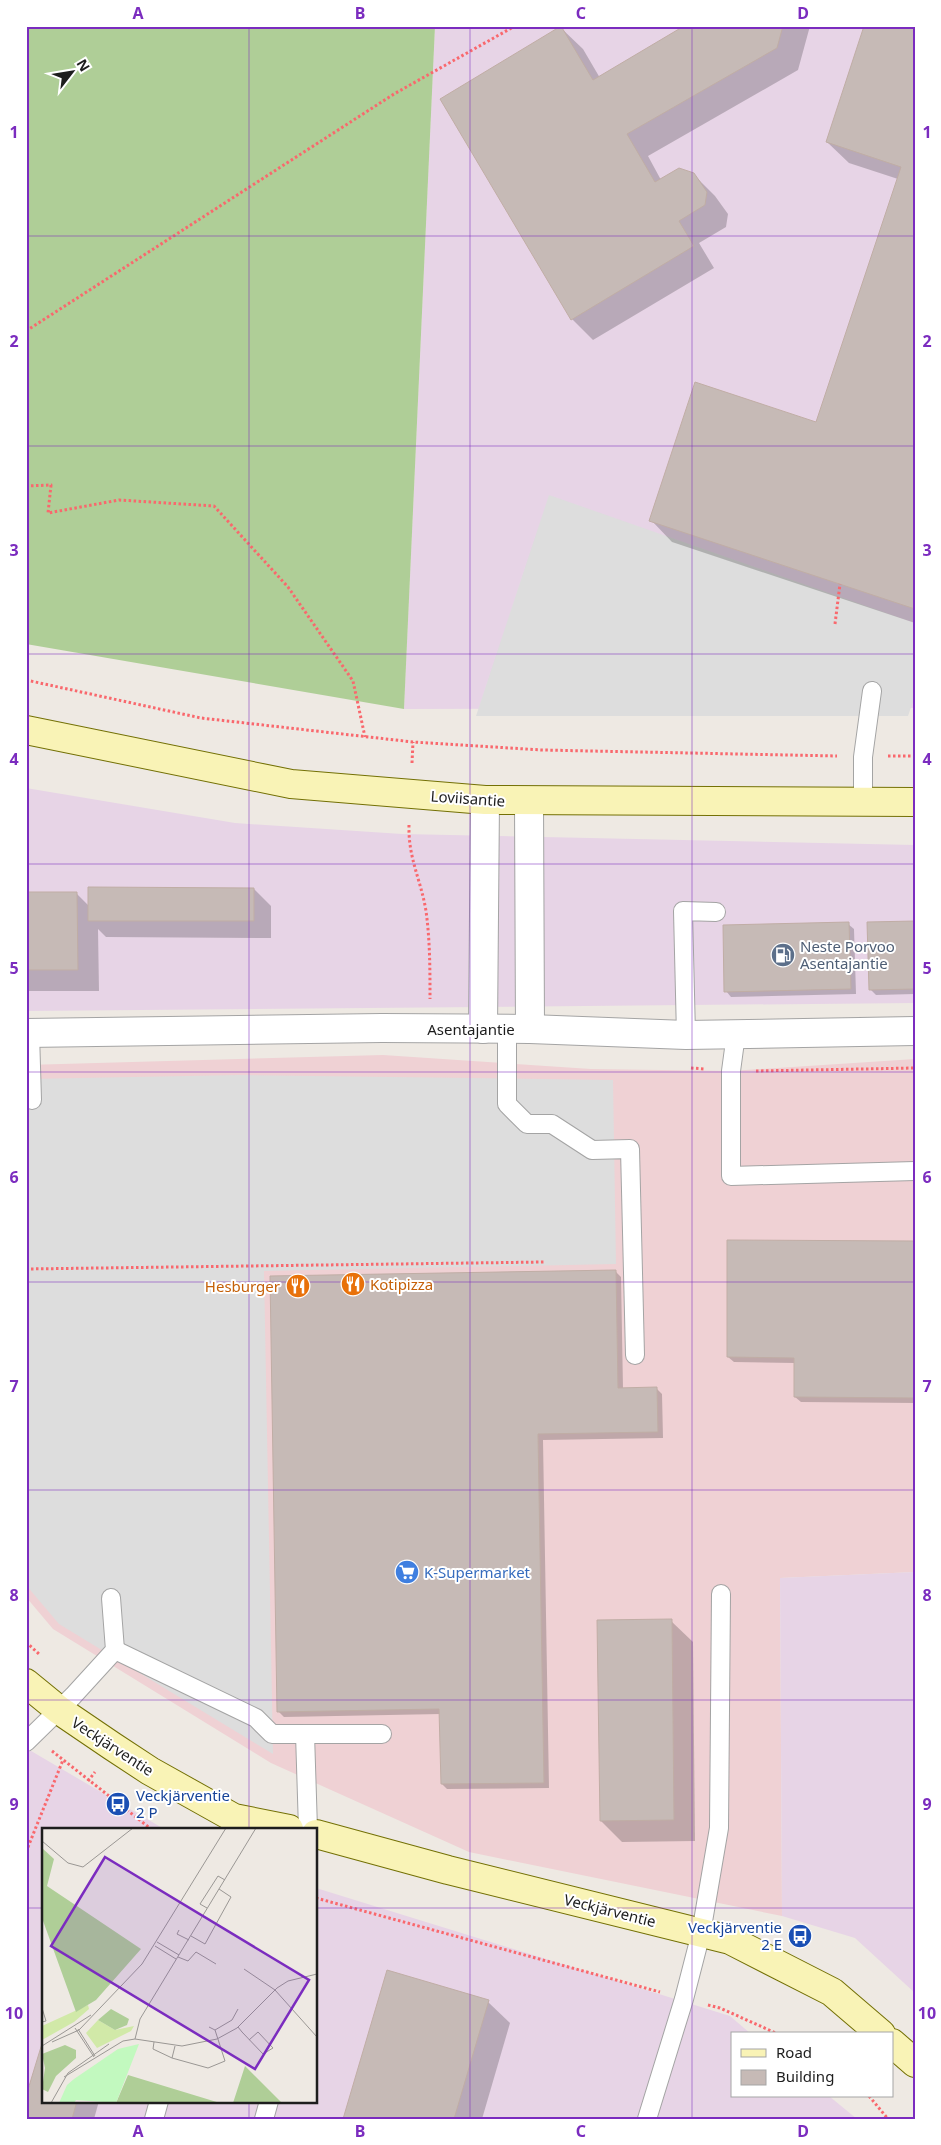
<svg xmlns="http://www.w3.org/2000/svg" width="941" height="2145" font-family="'Noto Sans',sans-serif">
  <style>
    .commercial { fill: #efd1d4 }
    .industrial { fill: #e7d4e6 }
    .forest { fill: #afce97 }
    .parking { fill: #ddd }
    .shadow { fill: #0003 }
    .building { fill: #c6bab6; stroke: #c0ada5 }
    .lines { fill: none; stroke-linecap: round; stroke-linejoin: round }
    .service-casing { stroke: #a4a4a4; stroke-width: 20 }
    .minor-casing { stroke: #a4a4a4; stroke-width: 30 }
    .secondary-casing { stroke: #737005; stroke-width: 30 }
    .path { stroke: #f9686d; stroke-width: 3; stroke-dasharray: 2.5 2.5; stroke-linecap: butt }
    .service { stroke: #fff; stroke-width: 18 }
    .minor { stroke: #fff; stroke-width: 28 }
    .secondary { stroke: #f9f3b6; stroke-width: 28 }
    .grid { fill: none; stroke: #7b2cbf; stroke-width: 1; stroke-opacity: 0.55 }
    .labels { text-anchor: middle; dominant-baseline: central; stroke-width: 4; stroke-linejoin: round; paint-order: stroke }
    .street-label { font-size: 15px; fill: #1d1d1d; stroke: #fff }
    .service-label { font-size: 15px; fill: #4e5e75; stroke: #fff; text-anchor: start }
    .food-label { font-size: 15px; fill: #c56008; stroke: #fff; text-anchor: start }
    .shop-label { font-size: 15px; fill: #366cbe; stroke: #fff; text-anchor: start }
    .transit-label { font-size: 15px; fill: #164399; stroke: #fff; text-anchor: start }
    .inset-road { fill: none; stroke: #9a9794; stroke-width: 1 }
    .view { fill: #7b2cbf; fill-opacity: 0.15; stroke: #7b2cbf; stroke-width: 2.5 }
    .inset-edge { fill: none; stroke: #1d1d1d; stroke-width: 2.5 }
    .neatline { fill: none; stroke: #7b2cbf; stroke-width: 2 }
    .grid-label { font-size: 16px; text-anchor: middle; font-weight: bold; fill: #7b2cbf }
  </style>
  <rect width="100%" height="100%" fill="#eee9e3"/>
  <path class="commercial" d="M383,1055L591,1069L731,1071L915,1059V1572L780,1578L782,1916L469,1852L271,1763L53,1629L26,1597V1065Z"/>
  <g class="industrial">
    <path d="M435,26H915V708L404,709Z"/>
    <path d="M26,788L235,823L402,834L915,845V1003L26,1011Z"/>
    <path d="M915,1572V1993L855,1938L782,1916L780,1578Z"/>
    <path d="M26,1748L164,1829H44V2101H316V1888L730,2016L751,2034H732V2096H829L857,2119H26Z"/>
  </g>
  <path class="forest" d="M26,26H435L404,709L26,644Z"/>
  <g class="parking">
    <path d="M549,495L915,623V696L908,716H476Z"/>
    <path d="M241,1075L613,1080L616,1264L264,1271L273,1754L59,1624L26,1585V1079Z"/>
  </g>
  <g class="shadow">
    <path d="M687,26H810L798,70L648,156L661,180L693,174L715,196L728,214L726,227L699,243L714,268L593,340L572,319L561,28L583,49L600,78Z"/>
    <path d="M915,26V623L672,542L651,520L817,424L898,179L849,163L827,142Z"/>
    <path d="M254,889L271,906V938L106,937L98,929L99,991H26V893H76L89,906Z"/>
    <path d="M915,922V994L876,995L870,989Z"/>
    <path d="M848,924L854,929L856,994L731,997L726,991Z"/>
    <path d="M915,1242V1403L801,1402L795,1397V1363L734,1362L728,1357Z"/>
    <path d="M616,1272L621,1277L623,1389L656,1388L662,1394L663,1438L543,1440L549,1788L447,1789L442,1784L441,1714L284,1717L278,1711Z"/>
    <path d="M671,1621L693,1642L695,1841L622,1842L601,1821Z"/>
    <path d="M488,2002L510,2023L482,2119H344Z"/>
    <path d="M44,2101H99L94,2119H26Z"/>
  </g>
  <g class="building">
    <path d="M561,26L593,80L684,26H783L777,48L627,134L655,182L679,168L694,173L707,192L705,205L679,221L694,246L571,320L440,99Z"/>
    <path d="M864,26H915V609L649,521L695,382L816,422L901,167L826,142Z"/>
    <path d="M88,887L254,888V921H88Z"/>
    <path d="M26,892H77L78,970H26Z"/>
    <path d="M915,921V989L869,990L867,922Z"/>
    <path d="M849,922L851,989L724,992L723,925Z"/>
    <path d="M727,1240L915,1241V1398L794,1397V1358L727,1357Z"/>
    <path d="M616,1270L618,1388L657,1387L658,1432L538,1434L544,1783L441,1784L439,1709L277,1712L270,1276Z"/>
    <path d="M672,1619L674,1820L600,1821L597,1620Z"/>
    <path d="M387,1970L489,2000L454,2119H343Z"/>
    <path d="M44,2037V2101H77L72,2119H26V2096Z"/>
  </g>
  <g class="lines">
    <g class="service-casing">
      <g id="service">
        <path d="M863,802V757L872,691"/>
        <path d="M507,1029V1104L527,1124H552L592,1150L630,1149L635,1355"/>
        <path d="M30,1033L32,1100"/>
        <path d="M736,1034L731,1071V1176L915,1171"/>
        <path d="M686,1035L683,911L716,912"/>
        <path d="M115,1650L256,1718L272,1734H382"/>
        <path d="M305,1734L308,1829"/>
        <path d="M26,1742L73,1696L115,1650L111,1598"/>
        <path d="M154,2119L159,2101"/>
        <path d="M264,2119L269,2101"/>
        <path d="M647,2119L684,1999L701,1933L719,1828L721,1594"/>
      </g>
    </g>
    <g class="minor-casing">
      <g id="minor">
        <path d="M529,801L530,1029"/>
        <path d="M483,1029L485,800"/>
        <path d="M26,1033L382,1028L530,1029L686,1035L915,1031"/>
      </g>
    </g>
    <g class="secondary-casing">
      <g id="secondary">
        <path d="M26,730L291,784L485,800L915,802"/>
        <path d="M26,1683L59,1710L112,1746L150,1771L234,1818L289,1829"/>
        <path d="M316,1834L448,1870L730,1940L832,1992L881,2034"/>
        <path d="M892,2043L915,2063"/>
      </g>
    </g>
    <g class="path">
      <path d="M26,331L394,94L515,26"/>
      <path d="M26,486L51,485L48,513L119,500L214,506L288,587L353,681L365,737"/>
      <path d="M835,624L840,584"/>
      <path d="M26,680L201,718L413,742L542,750L837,756"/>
      <path d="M888,756H915"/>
      <path d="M412,763L413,742"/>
      <path d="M409,825C408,858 421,880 426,911C430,940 430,969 430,999"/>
      <path d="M691,1068L705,1069"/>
      <path d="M756,1071L915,1068"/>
      <path d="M26,1269L545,1262"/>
      <path d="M26,1642L39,1654"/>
      <path d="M52,1751L151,1829"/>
      <path d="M88,1781L95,1772"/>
      <path d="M26,1852L63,1760"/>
      <path d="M316,1898L660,1992"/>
      <path d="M708,2005L720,2008L778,2034"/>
      <path d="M869,2096L888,2119"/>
    </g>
    <use href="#service" class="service"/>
    <use href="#minor" class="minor"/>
    <use href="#secondary" class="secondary"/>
  </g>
  <path class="grid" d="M249,26V1829M470,26V2119M692,26V2119M26,236H915M26,446H915M26,654H915M26,864H915M26,1072H915M26,1282H915M26,1490H915M26,1700H915M26,1908H44M316,1908H915M249,2101V2119"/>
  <defs>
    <g id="fuel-disc" transform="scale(1.25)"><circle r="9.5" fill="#5c6f8a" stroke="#fff"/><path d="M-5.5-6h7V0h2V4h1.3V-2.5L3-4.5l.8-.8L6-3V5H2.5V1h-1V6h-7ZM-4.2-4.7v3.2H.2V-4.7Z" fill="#fff"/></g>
    <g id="restaurant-disc" transform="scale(1.25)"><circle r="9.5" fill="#e8710a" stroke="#fff"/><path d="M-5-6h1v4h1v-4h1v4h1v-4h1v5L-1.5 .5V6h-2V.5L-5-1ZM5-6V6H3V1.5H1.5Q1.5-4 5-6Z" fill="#fff"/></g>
    <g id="supermarket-disc" transform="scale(1.25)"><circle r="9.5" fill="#3f7fe0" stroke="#fff"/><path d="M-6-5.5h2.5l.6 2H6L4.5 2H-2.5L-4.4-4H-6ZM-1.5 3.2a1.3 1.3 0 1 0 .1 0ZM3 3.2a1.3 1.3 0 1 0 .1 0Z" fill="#fff"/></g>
    <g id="bus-disc" transform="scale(1.25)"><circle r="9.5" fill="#1a4fb4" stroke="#fff"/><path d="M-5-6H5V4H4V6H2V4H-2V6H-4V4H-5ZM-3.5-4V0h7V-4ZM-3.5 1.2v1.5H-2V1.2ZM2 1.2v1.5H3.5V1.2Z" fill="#fff"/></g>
  </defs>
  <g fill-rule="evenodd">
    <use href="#fuel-disc" x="783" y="955"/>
    <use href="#restaurant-disc" x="353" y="1284"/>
    <use href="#restaurant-disc" x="298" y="1286"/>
    <use href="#supermarket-disc" x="407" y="1572"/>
    <use href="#bus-disc" x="118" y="1804"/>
    <use href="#bus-disc" x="800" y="1936"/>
  </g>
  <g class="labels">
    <g class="street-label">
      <text transform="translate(468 798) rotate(4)">Loviisantie</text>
      <text x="471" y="1029">Asentajantie</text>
      <text transform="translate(113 1746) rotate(33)">Veckjärventie</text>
      <text transform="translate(610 1910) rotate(14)">Veckjärventie</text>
    </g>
    <g class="service-label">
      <text x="800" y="946">Neste Porvoo<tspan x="800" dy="17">Asentajantie</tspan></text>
    </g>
    <g class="food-label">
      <text x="370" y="1284">Kotipizza</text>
      <text x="280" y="1286" text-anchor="end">Hesburger</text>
    </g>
    <g class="shop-label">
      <text x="424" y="1572">K-Supermarket</text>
    </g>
    <g class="transit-label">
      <text x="136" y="1795">Veckjärventie<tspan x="136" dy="17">2 P</tspan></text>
      <text x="782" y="1927" text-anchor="end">Veckjärventie<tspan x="782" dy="17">2 E</tspan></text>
    </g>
  </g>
  <g transform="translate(42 1828)">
    <rect width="275" height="275" fill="#eee9e3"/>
    <path d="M46,177L47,181L32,194L0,212V198ZM56,192L73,202L92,198L89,203L55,220L44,205Z" fill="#d1e9a8"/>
    <path d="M0,20L12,31L5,58L99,121L54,172L34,184L0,90ZM69,181L87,191L85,197L73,202L56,192ZM23,217L34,222V230L14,248L6,264L0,261L3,240L0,226ZM203,238L240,275H191ZM86,247L178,275H74Z" fill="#afce97"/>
    <path d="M97,216L74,275L34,272L32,275H17L25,257L32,251L76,221Z" fill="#c2f9bf"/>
    <path class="inset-road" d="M0,13L26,35L41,39L91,0M165,80L158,76L176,48L183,52M137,102L135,106L147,112M149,108L163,116L189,69L177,61M115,114L137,127M113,118L134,131M136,129L146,133L154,124L174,136M202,141L233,162L275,209M0,180L4,193L0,194M196,199L200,204L221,226L231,220L216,204L207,212M33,200L52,229M36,201L53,228M173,202L190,192L196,181M93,211L98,191L214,0M10,214L37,202L100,136L184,0M112,214L111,221L130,230L133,218M0,218L49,187M130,230L166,240L183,233L173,202L167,199M22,249L81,213L93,211L140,218L175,211L195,200L235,160L246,153L275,146M9,275L26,245L67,216"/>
    <path class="view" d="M63,29L267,152L213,241L9,118Z"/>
    <rect width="275" height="275" class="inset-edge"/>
  </g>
  <rect width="941" height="2145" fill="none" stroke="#ffffff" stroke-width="55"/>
  <rect x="731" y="2032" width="162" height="65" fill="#ffffff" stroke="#a5a5a5"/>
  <rect x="741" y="2049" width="25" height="8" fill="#f9f3b6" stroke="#a5a5a5"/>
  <text x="776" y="2058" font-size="15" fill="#1d1d1d">Road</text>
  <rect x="741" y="2070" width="25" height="15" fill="#c6bab6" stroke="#a5a5a5"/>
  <text x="776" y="2082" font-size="15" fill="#1d1d1d">Building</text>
  <g transform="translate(72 72) rotate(59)" stroke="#ffffff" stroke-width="4" paint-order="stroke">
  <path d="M0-4L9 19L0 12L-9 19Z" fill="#1d1d1d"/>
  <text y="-8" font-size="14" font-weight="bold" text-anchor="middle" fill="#1d1d1d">N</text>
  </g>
  <rect x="28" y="28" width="886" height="2090" class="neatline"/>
  <g class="grid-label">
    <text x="138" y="19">A</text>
    <text x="360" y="19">B</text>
    <text x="581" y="19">C</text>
    <text x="803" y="19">D</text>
    <text x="14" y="138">1</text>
    <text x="927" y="138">1</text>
    <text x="14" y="347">2</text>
    <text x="927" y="347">2</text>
    <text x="14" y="556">3</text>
    <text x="927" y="556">3</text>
    <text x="14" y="765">4</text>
    <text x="927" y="765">4</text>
    <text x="14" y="974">5</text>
    <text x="927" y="974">5</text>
    <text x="14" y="1183">6</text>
    <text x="927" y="1183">6</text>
    <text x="14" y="1392">7</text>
    <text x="927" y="1392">7</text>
    <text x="14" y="1601">8</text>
    <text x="927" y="1601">8</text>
    <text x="14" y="1810">9</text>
    <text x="927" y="1810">9</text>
    <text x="14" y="2019">10</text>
    <text x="927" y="2019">10</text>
    <text x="138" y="2137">A</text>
    <text x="360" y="2137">B</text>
    <text x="581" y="2137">C</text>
    <text x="803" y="2137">D</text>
  </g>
</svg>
